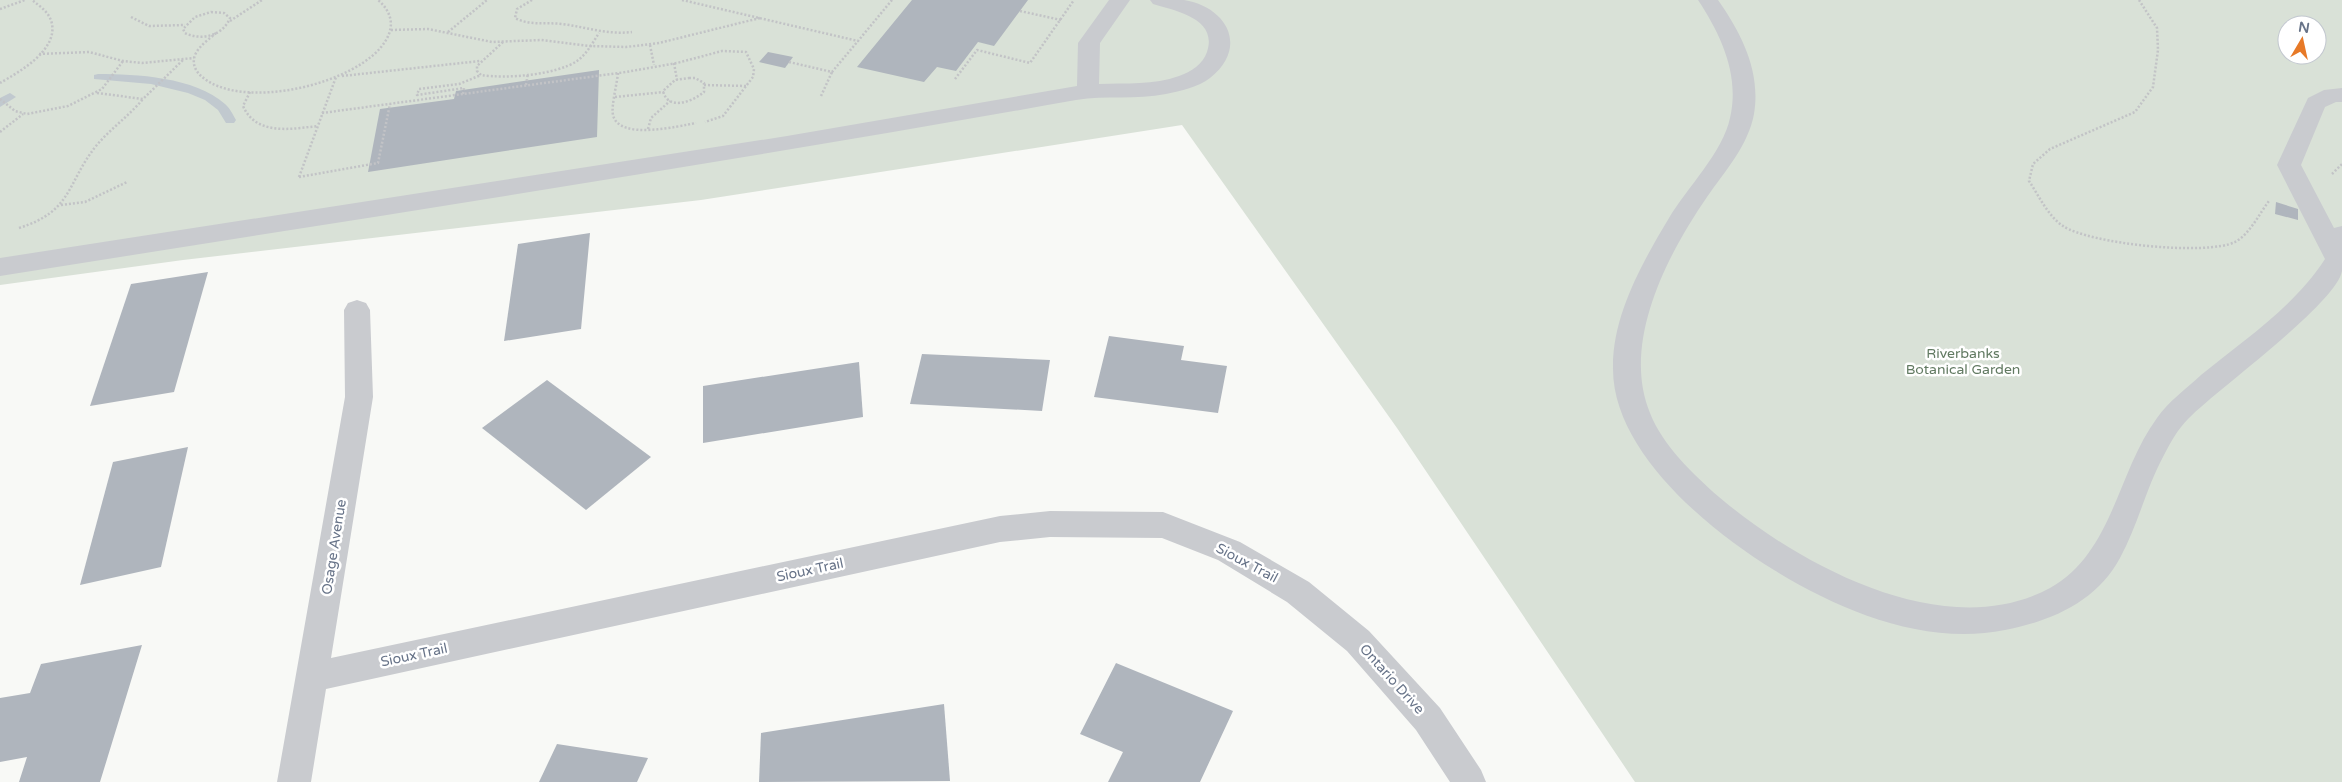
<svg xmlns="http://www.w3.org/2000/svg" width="2342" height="782" font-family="'Varela Round',sans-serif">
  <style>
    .green { fill: #d9e1d7; fill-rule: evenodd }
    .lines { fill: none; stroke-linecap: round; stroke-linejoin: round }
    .stream { fill: #c1c9cf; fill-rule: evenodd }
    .building { fill: #afb5bd }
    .path { stroke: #c2c3c6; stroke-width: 2.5; stroke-dasharray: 2 2; stroke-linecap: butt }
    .minor { fill: #c9cbcf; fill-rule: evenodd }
    .labels { text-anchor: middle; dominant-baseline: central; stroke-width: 5; stroke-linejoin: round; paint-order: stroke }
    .park-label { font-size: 14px; fill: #627a62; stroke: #fff }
    .street-label { font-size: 14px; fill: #677388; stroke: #fff }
  </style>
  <rect width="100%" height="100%" fill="#f8f9f6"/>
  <path class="green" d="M0,0H2342V782H1635L1397,428L1182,125L701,200L183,260L0,285ZM2287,25H2317V55H2287Z"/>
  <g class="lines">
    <g class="stream">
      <path d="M98,74C136,74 195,77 225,104C230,108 233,115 236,120L234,123H226L218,110L205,100L188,93L151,84L94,79V75Z"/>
      <path d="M10,93L16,97L0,107V98Z"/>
    </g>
  </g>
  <g class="building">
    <path d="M912,0H1028L994,46L978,42L956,71L937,67L924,82L857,67Z"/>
    <path d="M768,52L793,57L785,68L759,62Z"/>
    <path d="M599,70L597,137L368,172L380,109L454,99L456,91Z"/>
    <path d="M2276,202L2298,209V220L2275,214Z"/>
    <path d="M590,233L581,329L504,341L518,244Z"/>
    <path d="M208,272L174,392L90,406L131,284Z"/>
    <path d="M1109,336L1184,346L1181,360L1227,366L1218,413L1094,397Z"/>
    <path d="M922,354L1050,360L1042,411L910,404Z"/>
    <path d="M859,362L863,417L703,443V386Z"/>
    <path d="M547,380L651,457L586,510L482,428Z"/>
    <path d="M188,447L161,567L80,585L113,462Z"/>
    <path d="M142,645L100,782H19L27,757L0,762V698L30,693L41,664Z"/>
    <path d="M1116,663L1233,711L1200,782H1108L1123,752L1080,734Z"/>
    <path d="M944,704L950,781L759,782L761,733Z"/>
    <path d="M557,744L648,758L637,782H539Z"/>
  </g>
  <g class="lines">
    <g class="path">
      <path d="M532,0L517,9L515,18C530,26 545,22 562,24C586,27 607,35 632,32"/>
      <path d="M682,0L858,41L892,0"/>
      <path d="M2139,0L2157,28L2158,50L2153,87L2135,112L2050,149L2033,164L2029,181C2039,196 2048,216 2063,226C2090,244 2207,256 2235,242C2250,234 2259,214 2269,201"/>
      <path d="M0,9L25,0"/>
      <path d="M1020,11L1061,20"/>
      <path d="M211,12L224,13L230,18C223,36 201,41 185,33L183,29L195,17Z"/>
      <path d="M131,17L149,26L185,25"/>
      <path d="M230,21L262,0"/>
      <path d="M391,30L428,29L492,42L541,40L590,46L626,47L659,43L760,18"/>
      <path d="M448,32L487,0"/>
      <path d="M216,33C209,39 199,46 195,55C192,63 195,70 200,75C239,113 361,84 386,40C395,25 391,11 378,0"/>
      <path d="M503,42L477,66V71L481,75C506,79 556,75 577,61C587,54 593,42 599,33"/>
      <path d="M650,45L654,65"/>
      <path d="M39,54L89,52L123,61L142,63L194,58"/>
      <path d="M789,62L832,72L858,41"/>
      <path d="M674,63L677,80"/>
      <path d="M618,73C617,84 611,106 613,115C619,141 679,126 696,123"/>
      <path d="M342,76L480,61"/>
      <path d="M689,78H695L704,83V92C692,102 668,111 663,91L675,80Z"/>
      <path d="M955,79L977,50L1030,63L1074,0"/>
      <path d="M0,83C19,72 57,51 52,24C50,13 40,6 32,0"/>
      <path d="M526,85L528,73"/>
      <path d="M704,85L746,86"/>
      <path d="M250,92L243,106C256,136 291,129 318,126"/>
      <path d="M97,93L143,99L184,59"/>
      <path d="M463,94L464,88L417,95L419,89L459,84L481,75"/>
      <path d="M821,96L832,72"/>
      <path d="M615,97L664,92"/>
      <path d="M0,99L15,111L27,114L68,106L102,89L123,61"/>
      <path d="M322,113L626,72L677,63L722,51L746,52L754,69L753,77L723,116L705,122"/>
      <path d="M648,129L651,118L670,101"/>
      <path d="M0,132L23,114"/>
      <path d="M2332,174L2342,164"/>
      <path d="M299,177L336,77"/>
      <path d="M299,177L378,163L390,104"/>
      <path d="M61,205L85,202L127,182"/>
      <path d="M19,228C73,211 66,184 96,146C110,129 129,116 143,99"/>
    </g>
    <g class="minor">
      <path d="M1109,0H1130L1100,43L1099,84C1126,83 1154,85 1179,76C1191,72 1203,64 1207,52C1218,19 1177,11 1153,4L1150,0C1161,0 1173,0 1184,0C1227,7 1249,47 1210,78C1198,87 1181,91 1166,94C1136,100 1106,95 1076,100C718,164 359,219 0,276V258L787,136L1077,86L1078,43Z"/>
      <path d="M1698,0H1718C1742,34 1761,72 1754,114C1748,146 1725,171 1707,197C1667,255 1621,343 1650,413C1663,446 1693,474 1719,497C1799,565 1945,645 2050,588C2113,553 2117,472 2157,418C2169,401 2186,389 2201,375C2244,340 2295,306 2325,259L2277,165L2308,98L2324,90L2342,88V102H2336L2325,107L2301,165L2334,228L2342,226C2342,240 2342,257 2342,271C2336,304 2217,389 2188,419C2178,429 2170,443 2164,455C2146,488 2138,525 2120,558C2097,601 2052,621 2005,630C1925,646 1841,611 1774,570C1710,531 1613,452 1613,369C1612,316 1642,263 1669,218C1687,188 1723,152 1730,118C1740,75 1721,35 1698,0Z"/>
      <path d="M357,300L366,303L370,310L373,397L331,658L1000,516L1050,511L1163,512L1240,542L1309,582L1369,631L1440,708L1481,770L1486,782H1450L1416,730L1347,651L1287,602L1218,560L1162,538L1050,537L1000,542L326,689L311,782H277L345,397L344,310L348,303Z"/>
    </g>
  </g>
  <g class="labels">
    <g class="park-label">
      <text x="1963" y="353">Riverbanks<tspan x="1963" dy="16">Botanical Garden</tspan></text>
    </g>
    <g class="street-label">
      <text transform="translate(334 547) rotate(-81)">Osage Avenue</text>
      <text transform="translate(1247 563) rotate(28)">Sioux Trail</text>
      <text transform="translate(810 570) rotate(-12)">Sioux Trail</text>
      <text transform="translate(414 655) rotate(-12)">Sioux Trail</text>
      <text transform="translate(1392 679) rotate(48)">Ontario Drive</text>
    </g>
  </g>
  <g transform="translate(2302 40) rotate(9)"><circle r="24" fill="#ffffff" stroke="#c2c7cf"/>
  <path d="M0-4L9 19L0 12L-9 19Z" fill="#e77927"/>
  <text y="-8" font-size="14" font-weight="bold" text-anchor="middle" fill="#677388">N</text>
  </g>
</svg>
